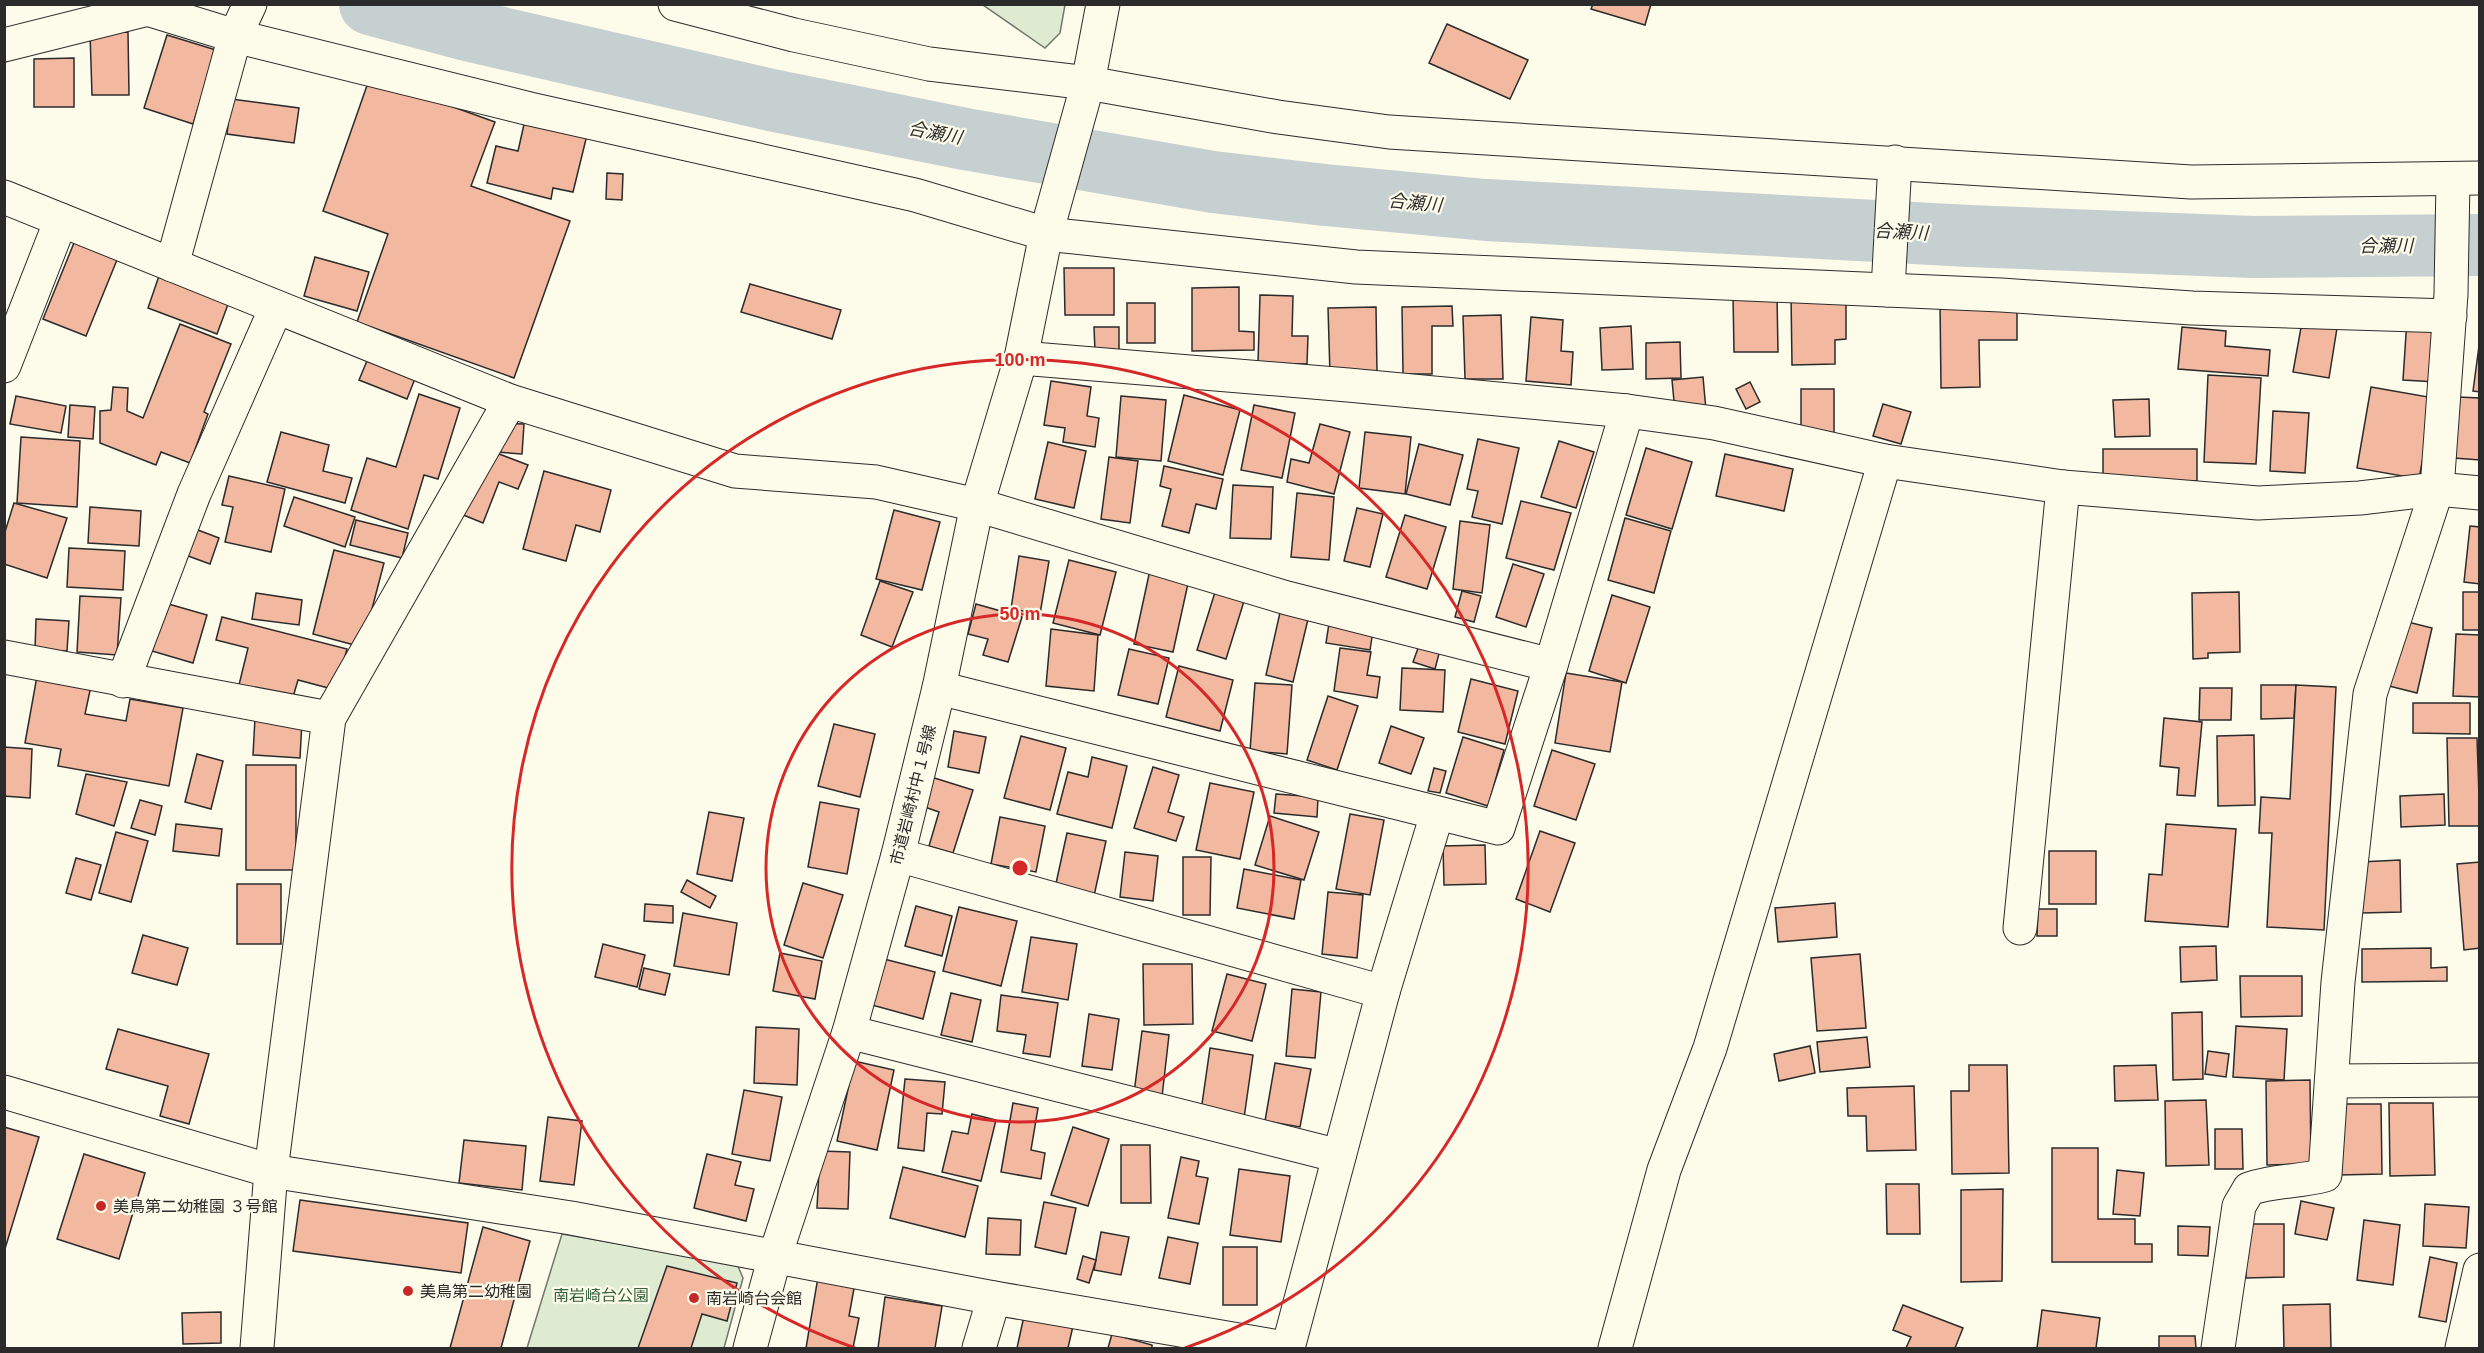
<svg xmlns="http://www.w3.org/2000/svg" width="2484" height="1353" font-family="Helvetica,'Noto Sans JP',sans-serif">
  <style>
    .green { fill: #deebd1; stroke: #74746e; stroke-width: 1.5 }
    .lines { fill: none; stroke-linecap: round; stroke-linejoin: round }
    .river { stroke: #c7d0d0; stroke-width: 62 }
    .building { fill: #f2b8a0; stroke: #2b2b2b; stroke-width: 1.5 }
    .minor-casing { stroke: #2b2b2b; stroke-width: 35 }
    .minor { stroke: #fdfbea; stroke-width: 33 }
    .ring { fill: none; stroke: #d62828; stroke-width: 3 }
    .poi-dot { fill: #c62828; stroke: #fdfbea; stroke-width: 2 }
    .labels { text-anchor: middle; dominant-baseline: central; stroke-width: 4.5; stroke-linejoin: round; paint-order: stroke }
    .street-label { font-size: 16px; fill: #2b2b2b; stroke: #fdfbea }
    .poi-label { font-size: 16px; fill: #2b2b2b; stroke: #fdfbea; text-anchor: start }
    .park-label { font-size: 16px; fill: #34623c; stroke: #fdfbea }
    .water-label { font-size: 18px; font-style: italic; fill: #2b2b2b; stroke: #fdfbea }
    .centre { fill: #d62828; stroke: #fdfbea; stroke-width: 3 }
    .ring-label { font-size: 18px; text-anchor: middle; font-weight: bold; fill: #d62828; stroke: #fdfbea; stroke-width: 4.5; stroke-linejoin: round; paint-order: stroke }
  </style>
  <rect width="100%" height="100%" fill="#fdfbea"/>
  <g class="green">
    <path d="M983,5H1065L1060,33L1045,48Z"/>
    <path d="M562,1234L737,1264L743,1278L724,1348H527Z"/>
  </g>
  <g class="lines">
    <path class="river" d="M370,4L467,30L771,100L965,139L1213,182L1325,195L1486,210L1969,236L2253,247L2480,245"/>
  </g>
  <g class="building">
    <path d="M1593,4H1651L1645,25L1591,9Z"/>
    <path d="M1447,24L1528,60L1510,99L1429,63Z"/>
    <path d="M128,32L129,95H92L90,33Z"/>
    <path d="M167,35L216,50L193,124L144,108Z"/>
    <path d="M74,58V107H34V59Z"/>
    <path d="M370,77L495,122L471,186L570,221L514,378L357,322L388,234L323,211Z"/>
    <path d="M231,99L299,108L294,143L227,134Z"/>
    <path d="M525,120L587,135L573,192L553,188L551,199L487,183L496,146L518,151Z"/>
    <path d="M607,173L623,174L622,200L606,199Z"/>
    <path d="M76,238L119,255L86,336L43,319Z"/>
    <path d="M315,257L369,272L357,311L304,296Z"/>
    <path d="M1064,268H1114V315H1065Z"/>
    <path d="M160,273L230,299L217,334L148,308Z"/>
    <path d="M750,284L841,310L832,339L741,312Z"/>
    <path d="M1239,287V331L1254,332V350L1192,351V288Z"/>
    <path d="M1846,294V339L1835,340V364L1792,365L1791,295Z"/>
    <path d="M1260,295L1293,296L1292,336H1308L1307,364L1258,363Z"/>
    <path d="M1733,295H1777L1778,352H1734Z"/>
    <path d="M2017,302V340H1979L1980,387L1941,388L1940,303Z"/>
    <rect x="1127" y="303" width="28" height="40"/>
    <path d="M1452,306L1453,326H1432V374H1403L1402,307Z"/>
    <path d="M1376,307L1377,373L1330,374L1328,308Z"/>
    <path d="M1501,315L1503,379H1465L1463,316Z"/>
    <path d="M1531,317L1563,320L1561,351L1573,352L1571,385L1526,381Z"/>
    <path d="M2407,319L2441,321L2437,382L2403,380Z"/>
    <path d="M2302,322L2337,328L2329,378L2293,372Z"/>
    <path d="M180,324L231,344L204,412L208,414L190,463L161,452L156,465L100,443V411L111,410L113,387L128,388L127,411L143,418Z"/>
    <path d="M1631,326L1633,369L1602,370L1600,328Z"/>
    <path d="M1094,327H1119V351H1095Z"/>
    <path d="M2182,327L2226,331L2225,346L2270,350L2268,376L2178,369Z"/>
    <path d="M1680,342L1681,378L1646,379V343Z"/>
    <path d="M2479,346H2480V392L2473,391Z"/>
    <path d="M369,356L416,376L407,399L359,380Z"/>
    <path d="M2208,375L2261,378L2256,464L2204,462Z"/>
    <path d="M1703,377L1706,410L1675,412L1672,380Z"/>
    <path d="M1051,381L1091,387L1087,416L1099,418L1095,447L1063,442L1065,428L1044,425Z"/>
    <path d="M1750,382L1760,402L1746,409L1736,389Z"/>
    <path d="M2371,387L2434,398L2419,479L2357,468Z"/>
    <rect x="1801" y="389" width="33" height="49"/>
    <path d="M419,394L460,408L438,479L424,475L408,529L351,510L367,458L396,467Z"/>
    <path d="M1184,395L1240,410L1223,475L1168,461Z"/>
    <path d="M16,396L66,406L61,433L10,424Z"/>
    <path d="M1121,396L1166,400L1161,461L1116,457Z"/>
    <path d="M2458,397L2480,398V460L2454,458Z"/>
    <path d="M2149,399L2150,436L2115,437L2113,400Z"/>
    <path d="M1883,404L1911,412L1901,444L1873,436Z"/>
    <path d="M70,405L95,407L93,439L68,437Z"/>
    <path d="M1254,405L1295,413L1282,478L1241,470Z"/>
    <path d="M2273,411L2309,413L2305,473L2270,471Z"/>
    <path d="M498,423L524,424L522,454L497,452Z"/>
    <path d="M1320,424L1350,432L1334,494L1287,482L1291,459L1309,463Z"/>
    <path d="M281,432L329,445L323,471L352,478L345,503L267,482Z"/>
    <path d="M1365,432L1411,437L1405,494L1359,488Z"/>
    <path d="M21,437L80,441L77,507L17,503Z"/>
    <path d="M1478,439L1519,448L1502,524L1472,517L1478,491L1467,489Z"/>
    <path d="M1559,441L1594,452L1576,508L1541,497Z"/>
    <path d="M1048,442L1086,451L1074,508L1035,499Z"/>
    <path d="M1419,444L1463,455L1450,505L1406,494Z"/>
    <path d="M1646,448L1692,462L1672,529L1626,515Z"/>
    <path d="M486,449L528,465L518,489L499,482L483,523L461,514Z"/>
    <rect x="2103" y="449" width="94" height="32"/>
    <path d="M1725,454L1793,469L1784,511L1716,496Z"/>
    <path d="M1109,457L1138,461L1130,523L1101,519Z"/>
    <path d="M1164,466L1223,479L1216,509L1196,504L1189,533L1162,526L1171,489L1160,486Z"/>
    <path d="M544,471L611,490L600,532L576,525L566,561L523,549Z"/>
    <path d="M229,476L285,489L271,552L225,542L233,507L222,505Z"/>
    <path d="M1233,485L1273,487L1271,539L1230,538Z"/>
    <path d="M1297,493L1334,497L1329,560L1291,557Z"/>
    <path d="M294,497L355,517L345,547L284,526Z"/>
    <path d="M1521,501L1571,513L1554,570L1506,558Z"/>
    <path d="M14,503L67,518L47,578L4,564V535Z"/>
    <path d="M90,507L141,511L139,546L88,543Z"/>
    <path d="M1357,508L1383,514L1370,567L1344,561Z"/>
    <path d="M894,510L940,522L922,590L876,579Z"/>
    <path d="M1405,515L1446,527L1427,589L1386,577Z"/>
    <path d="M1625,518L1671,531L1654,593L1608,580Z"/>
    <path d="M356,520L408,533L402,558L350,545Z"/>
    <path d="M1460,521L1490,525L1482,593L1453,589Z"/>
    <path d="M2470,526L2480,527V584L2464,582Z"/>
    <path d="M190,527L219,538L210,564L180,553Z"/>
    <path d="M69,548L125,551L123,590L67,587Z"/>
    <path d="M334,550L384,563L362,647L313,634Z"/>
    <path d="M1019,556L1049,561L1040,614L1011,609Z"/>
    <path d="M1069,560L1116,572L1100,635L1053,623Z"/>
    <path d="M1513,564L1544,574L1526,627L1496,617Z"/>
    <path d="M1150,570L1189,579L1173,652L1134,644Z"/>
    <path d="M880,581L913,592L892,647L861,635Z"/>
    <path d="M1216,589L1245,598L1226,659L1197,650Z"/>
    <path d="M1462,591L1481,596L1474,622L1455,617Z"/>
    <path d="M2239,592L2240,652L2208,653V658L2193,659L2192,593Z"/>
    <rect x="2463" y="592" width="17" height="38"/>
    <path d="M256,593L302,600L299,625L252,619Z"/>
    <path d="M1612,595L1650,607L1626,683L1589,671Z"/>
    <path d="M80,596L121,598L117,655L77,652Z"/>
    <path d="M165,603L207,615L193,663L152,651Z"/>
    <path d="M976,604L1022,617L1008,662L983,655L988,639L968,634Z"/>
    <path d="M1281,608L1309,615L1293,682L1266,675Z"/>
    <path d="M222,617L347,649L336,690L298,680L291,704L238,689L248,648L216,640Z"/>
    <path d="M1330,617L1374,624L1370,650L1326,643Z"/>
    <path d="M36,619L69,621L67,651L35,650Z"/>
    <path d="M2400,620L2432,628L2417,693L2385,685Z"/>
    <path d="M1051,629L1098,635L1094,691L1046,686Z"/>
    <path d="M2456,634L2480,635V697L2453,696Z"/>
    <path d="M1421,640L1441,646L1435,669L1413,662Z"/>
    <path d="M1340,648L1371,652L1367,675L1380,677L1377,698L1334,691Z"/>
    <path d="M1129,649L1169,658L1158,704L1118,695Z"/>
    <path d="M1179,666L1233,680L1220,731L1166,717Z"/>
    <path d="M1402,668L1445,670L1443,712L1400,710Z"/>
    <path d="M1566,673L1622,682L1610,752L1555,743Z"/>
    <path d="M37,676L91,686L85,714L126,721L130,699L183,708L169,786L58,766L61,749L25,743Z"/>
    <path d="M1471,679L1518,691L1505,744L1458,732Z"/>
    <path d="M1255,683L1292,685L1287,754L1250,751Z"/>
    <path d="M2261,685H2296L2294,718L2261,719Z"/>
    <path d="M2296,685L2336,687L2324,930L2267,927L2272,833H2259L2261,797L2290,799Z"/>
    <path d="M2200,688H2232L2231,720H2199Z"/>
    <path d="M1328,696L1358,706L1337,770L1307,760Z"/>
    <path d="M2413,703H2470V734L2413,733Z"/>
    <path d="M255,718L302,721L300,758L253,755Z"/>
    <path d="M2164,718L2202,722L2195,796L2177,795L2179,768L2160,766Z"/>
    <path d="M834,724L875,734L860,797L818,786Z"/>
    <path d="M1391,726L1424,738L1411,774L1379,763Z"/>
    <path d="M954,731L986,737L979,773L948,767Z"/>
    <path d="M2254,735L2255,805L2218,806L2217,736Z"/>
    <path d="M1021,736L1066,748L1050,810L1004,798Z"/>
    <path d="M1463,737L1504,750L1488,806L1446,793Z"/>
    <path d="M2447,738H2477L2480,826H2449Z"/>
    <path d="M4,747L32,749L30,798L4,796Z"/>
    <path d="M1552,750L1595,764L1576,820L1534,806Z"/>
    <path d="M197,754L223,761L211,809L185,802Z"/>
    <path d="M1092,757L1127,766L1112,828L1057,814L1068,772L1088,777Z"/>
    <rect x="246" y="765" width="50" height="105"/>
    <path d="M1153,767L1179,775L1168,812L1184,817L1176,841L1134,828Z"/>
    <path d="M1434,768L1446,771L1440,793L1428,791Z"/>
    <path d="M86,774L127,782L114,826L76,814Z"/>
    <path d="M928,776L973,790L953,853L929,846L939,812L919,805Z"/>
    <path d="M1210,783L1254,792L1240,859L1196,850Z"/>
    <path d="M1276,794L1318,797L1317,817L1274,813Z"/>
    <path d="M2444,794L2445,825L2401,827L2400,796Z"/>
    <path d="M140,800L162,806L155,835L131,828Z"/>
    <path d="M820,802L859,809L847,874L808,867Z"/>
    <path d="M709,812L744,818L732,881L697,874Z"/>
    <path d="M1350,814L1384,820L1370,895L1336,889Z"/>
    <path d="M1270,816L1319,832L1304,880L1255,865Z"/>
    <path d="M1000,817L1045,826L1036,872L991,864Z"/>
    <path d="M176,824L222,829L219,856L173,851Z"/>
    <path d="M2166,824L2236,829L2228,927L2145,921L2149,874L2162,875Z"/>
    <path d="M1540,831L1575,843L1550,912L1516,899Z"/>
    <path d="M116,832L148,841L131,902L99,893Z"/>
    <path d="M1067,833L1106,841L1094,896L1055,888Z"/>
    <path d="M1485,845L1486,884L1444,885L1443,846Z"/>
    <rect x="2049" y="851" width="47" height="53"/>
    <path d="M1125,852L1158,856L1153,901L1120,897Z"/>
    <path d="M1183,857H1211L1210,915H1183Z"/>
    <path d="M76,858L101,865L91,900L66,893Z"/>
    <path d="M2400,860L2401,912L2361,913L2360,862Z"/>
    <path d="M2480,862V948L2464,950L2457,864Z"/>
    <path d="M1244,869L1301,880L1294,919L1237,908Z"/>
    <path d="M687,880L716,896L710,908L681,892Z"/>
    <path d="M803,883L843,895L823,958L784,945Z"/>
    <rect x="237" y="884" width="44" height="60"/>
    <path d="M1328,892L1363,895L1357,958L1322,954Z"/>
    <path d="M1835,903L1837,937L1778,942L1775,908Z"/>
    <path d="M645,904L673,906V923L644,921Z"/>
    <path d="M916,906L952,916L942,956L905,946Z"/>
    <path d="M959,907L1017,921L1001,986L943,971Z"/>
    <path d="M2038,909H2057V936H2037Z"/>
    <path d="M683,913L737,923L729,975L674,966Z"/>
    <path d="M143,935L188,948L177,985L132,973Z"/>
    <path d="M1031,937L1077,944L1068,1000L1022,992Z"/>
    <path d="M603,944L645,955L637,987L595,977Z"/>
    <path d="M2216,946L2217,980L2181,982L2180,947Z"/>
    <path d="M2431,948V968L2447,967V981L2362,982V949Z"/>
    <path d="M780,953L822,961L815,999L773,991Z"/>
    <path d="M1860,954L1866,1028L1817,1031L1811,958Z"/>
    <path d="M884,959L935,972L923,1019L872,1005Z"/>
    <path d="M1143,964H1192L1193,1024L1144,1025Z"/>
    <path d="M644,968L670,974L665,995L639,989Z"/>
    <path d="M1227,974L1266,984L1252,1041L1212,1031Z"/>
    <path d="M2240,976H2302V1016L2241,1017Z"/>
    <path d="M1292,989L1321,992L1315,1058L1286,1056Z"/>
    <path d="M951,993L981,1000L972,1042L941,1035Z"/>
    <path d="M1001,995L1058,1003L1050,1057L1023,1053L1026,1035L997,1031Z"/>
    <path d="M2202,1012L2203,1079L2173,1080L2172,1013Z"/>
    <path d="M1089,1014L1119,1019L1112,1070L1082,1066Z"/>
    <path d="M2236,1026L2287,1029L2284,1080L2233,1077Z"/>
    <path d="M756,1027L799,1029L797,1085L754,1083Z"/>
    <path d="M118,1029L209,1054L189,1124L160,1116L168,1086L106,1069Z"/>
    <path d="M1142,1031L1169,1035L1162,1097L1134,1093Z"/>
    <path d="M1867,1037L1870,1067L1820,1072L1817,1042Z"/>
    <path d="M1810,1046L1815,1073L1779,1081L1774,1054Z"/>
    <path d="M1210,1048L1253,1055L1243,1125L1200,1118Z"/>
    <path d="M2208,1051L2229,1054L2226,1077L2205,1074Z"/>
    <path d="M854,1061L894,1070L877,1150L837,1141Z"/>
    <path d="M1275,1063L1311,1069L1300,1127L1265,1121Z"/>
    <path d="M1969,1065H2007L2009,1173L1952,1174L1951,1091H1969Z"/>
    <path d="M2156,1065L2158,1100L2115,1101L2114,1066Z"/>
    <path d="M905,1079L945,1082L942,1114L927,1113L924,1151L898,1148Z"/>
    <path d="M2310,1080L2311,1164L2267,1165L2266,1081Z"/>
    <path d="M1914,1086L1916,1150L1867,1151L1866,1116H1848L1847,1088Z"/>
    <path d="M744,1090L782,1097L770,1161L732,1154Z"/>
    <path d="M2206,1100L2209,1165L2166,1166L2165,1101Z"/>
    <path d="M1013,1103L1038,1108L1031,1150L1045,1153L1041,1179L1001,1172Z"/>
    <path d="M2389,1103H2433L2435,1175L2390,1176Z"/>
    <path d="M2338,1104H2381L2382,1174L2339,1175Z"/>
    <path d="M972,1114L996,1120L981,1181L942,1172L952,1131L968,1134Z"/>
    <path d="M548,1117L582,1121L574,1185L540,1181Z"/>
    <path d="M4,1127L39,1137L4,1252Z"/>
    <path d="M1073,1127L1109,1139L1088,1206L1051,1195Z"/>
    <path d="M2215,1129H2242L2243,1169H2215Z"/>
    <path d="M464,1140L526,1146L522,1190L459,1183Z"/>
    <path d="M1121,1145H1150L1151,1203H1121Z"/>
    <path d="M2052,1148H2098V1219H2135V1244H2152V1262H2052Z"/>
    <path d="M820,1151L850,1152L848,1209L817,1208Z"/>
    <path d="M84,1154L145,1173L119,1259L57,1239Z"/>
    <path d="M707,1154L741,1162L735,1185L754,1189L746,1221L694,1208Z"/>
    <path d="M1181,1157L1199,1161L1196,1176L1208,1178L1199,1224L1168,1218Z"/>
    <path d="M903,1167L978,1186L965,1237L890,1218Z"/>
    <path d="M1239,1169L1290,1176L1281,1242L1230,1235Z"/>
    <path d="M2117,1170L2144,1173L2140,1216L2113,1214Z"/>
    <path d="M1886,1184H1919L1920,1234H1887Z"/>
    <path d="M2003,1189L2002,1281L1961,1282V1190Z"/>
    <path d="M300,1200L468,1223L461,1273L293,1251Z"/>
    <path d="M2301,1201L2334,1208L2327,1240L2295,1234Z"/>
    <path d="M1044,1202L1076,1208L1066,1254L1035,1247Z"/>
    <path d="M2425,1204L2469,1207L2466,1248L2423,1246Z"/>
    <path d="M988,1218L1021,1220L1020,1255L986,1254Z"/>
    <path d="M2364,1220L2400,1225L2393,1285L2357,1280Z"/>
    <path d="M2246,1224H2284V1277L2246,1278Z"/>
    <path d="M2178,1226L2210,1227L2208,1256L2178,1255Z"/>
    <path d="M483,1227L530,1241L501,1348H450Z"/>
    <path d="M1101,1232L1129,1237L1121,1275L1094,1270Z"/>
    <path d="M1168,1237L1198,1243L1190,1284L1159,1278Z"/>
    <rect x="1223" y="1247" width="34" height="58"/>
    <path d="M1083,1256L1096,1260L1089,1283L1077,1279Z"/>
    <path d="M2430,1257L2457,1263L2446,1322L2419,1317Z"/>
    <path d="M667,1266L737,1283L727,1321L702,1314L691,1348H638Z"/>
    <path d="M818,1277L855,1283L849,1316L859,1318L853,1348H806Z"/>
    <path d="M885,1297L942,1306L935,1348H878Z"/>
    <path d="M2330,1304L2331,1348H2284L2283,1305Z"/>
    <path d="M1903,1305L1963,1328L1955,1348H1906L1911,1337L1893,1330Z"/>
    <path d="M2042,1310L2100,1318L2096,1348H2037Z"/>
    <path d="M221,1312V1343L183,1344L182,1313Z"/>
    <path d="M1024,1316L1073,1326L1068,1348H1017Z"/>
    <path d="M1112,1334L1152,1345V1348H1108Z"/>
    <path d="M2159,1336H2195L2196,1348H2159Z"/>
  </g>
  <g class="lines">
    <g class="minor-casing">
      <g id="minor">
        <path d="M131,4L235,36L530,109L915,195L1046,234L1356,267L2001,295L2192,308L2450,316"/>
        <path d="M675,4L794,35L929,64L1088,83L1278,117L1389,132L2191,182L2480,178"/>
        <path d="M4,45L148,9"/>
        <path d="M4,197L510,401L735,471L876,482L977,505L1287,598L1551,665"/>
        <path d="M172,265L235,36L250,4"/>
        <path d="M1888,290L1895,162"/>
        <path d="M1021,358L1348,385L1627,411L1714,423L1885,461L2063,487L2258,503L2360,498L2437,489L2480,493"/>
        <path d="M4,366L61,220"/>
        <path d="M4,657L329,718"/>
        <path d="M123,681L194,494L276,308"/>
        <path d="M939,688L1498,828L1551,665L1627,411"/>
        <path d="M898,855L1383,992"/>
        <path d="M2020,928L2063,487"/>
        <path d="M849,1032L1339,1156"/>
        <path d="M2332,1081L2480,1080"/>
        <path d="M4,1092L271,1171L571,1218L994,1298L1285,1348"/>
        <path d="M257,1348L271,1171L329,718L510,401"/>
        <path d="M750,1348L775,1256L849,1032L898,855L939,688L977,505L1021,358L1046,234L1088,83L1103,4"/>
        <path d="M979,1348L994,1298"/>
        <path d="M1288,1348L1383,992L1437,814"/>
        <path d="M1615,1348L1664,1170L1710,1048L1885,461"/>
        <path d="M2218,1348L2239,1206L2249,1189C2274,1180 2300,1182 2325,1175L2338,982L2370,694L2437,489L2451,294L2453,179"/>
        <path d="M2462,1348L2480,1270"/>
      </g>
    </g>
    <use href="#minor" class="minor"/>
  </g>
  <g class="ring">
    <circle cx="1020" cy="868" r="254"/>
    <path d="M855 1348A508 508 0 1 1 1185 1348"/>
  </g>
  <g class="poi-dot">
    <circle cx="101" cy="1206" r="6"/>
    <circle cx="408" cy="1291" r="6"/>
    <circle cx="694" cy="1298" r="6"/>
  </g>
  <g class="labels">
    <g class="street-label">
      <text transform="translate(913 795) rotate(-76)">市道岩崎村中１号線</text>
    </g>
    <g class="poi-label">
      <text x="113" y="1206">美鳥第二幼稚園 ３号館</text>
      <text x="420" y="1291">美鳥第二幼稚園</text>
      <text x="706" y="1298">南岩崎台会館</text>
    </g>
    <g class="park-label">
      <text x="601" y="1295">南岩崎台公園</text>
    </g>
    <g class="water-label">
      <text transform="translate(935 133) rotate(11)">合瀬川</text>
      <text transform="translate(1415 203) rotate(5)">合瀬川</text>
      <text transform="translate(1901 232) rotate(3)">合瀬川</text>
      <text x="2386" y="246">合瀬川</text>
    </g>
  </g>
  <circle cx="1020" cy="868" r="9" class="centre"/>
  <g class="ring-label">
    <text x="1020" y="366">100 m</text>
    <text x="1020" y="620">50 m</text>
  </g>
  <rect width="2484" height="1353" fill="none" stroke="#2b2b2b" stroke-width="12"/>
</svg>
